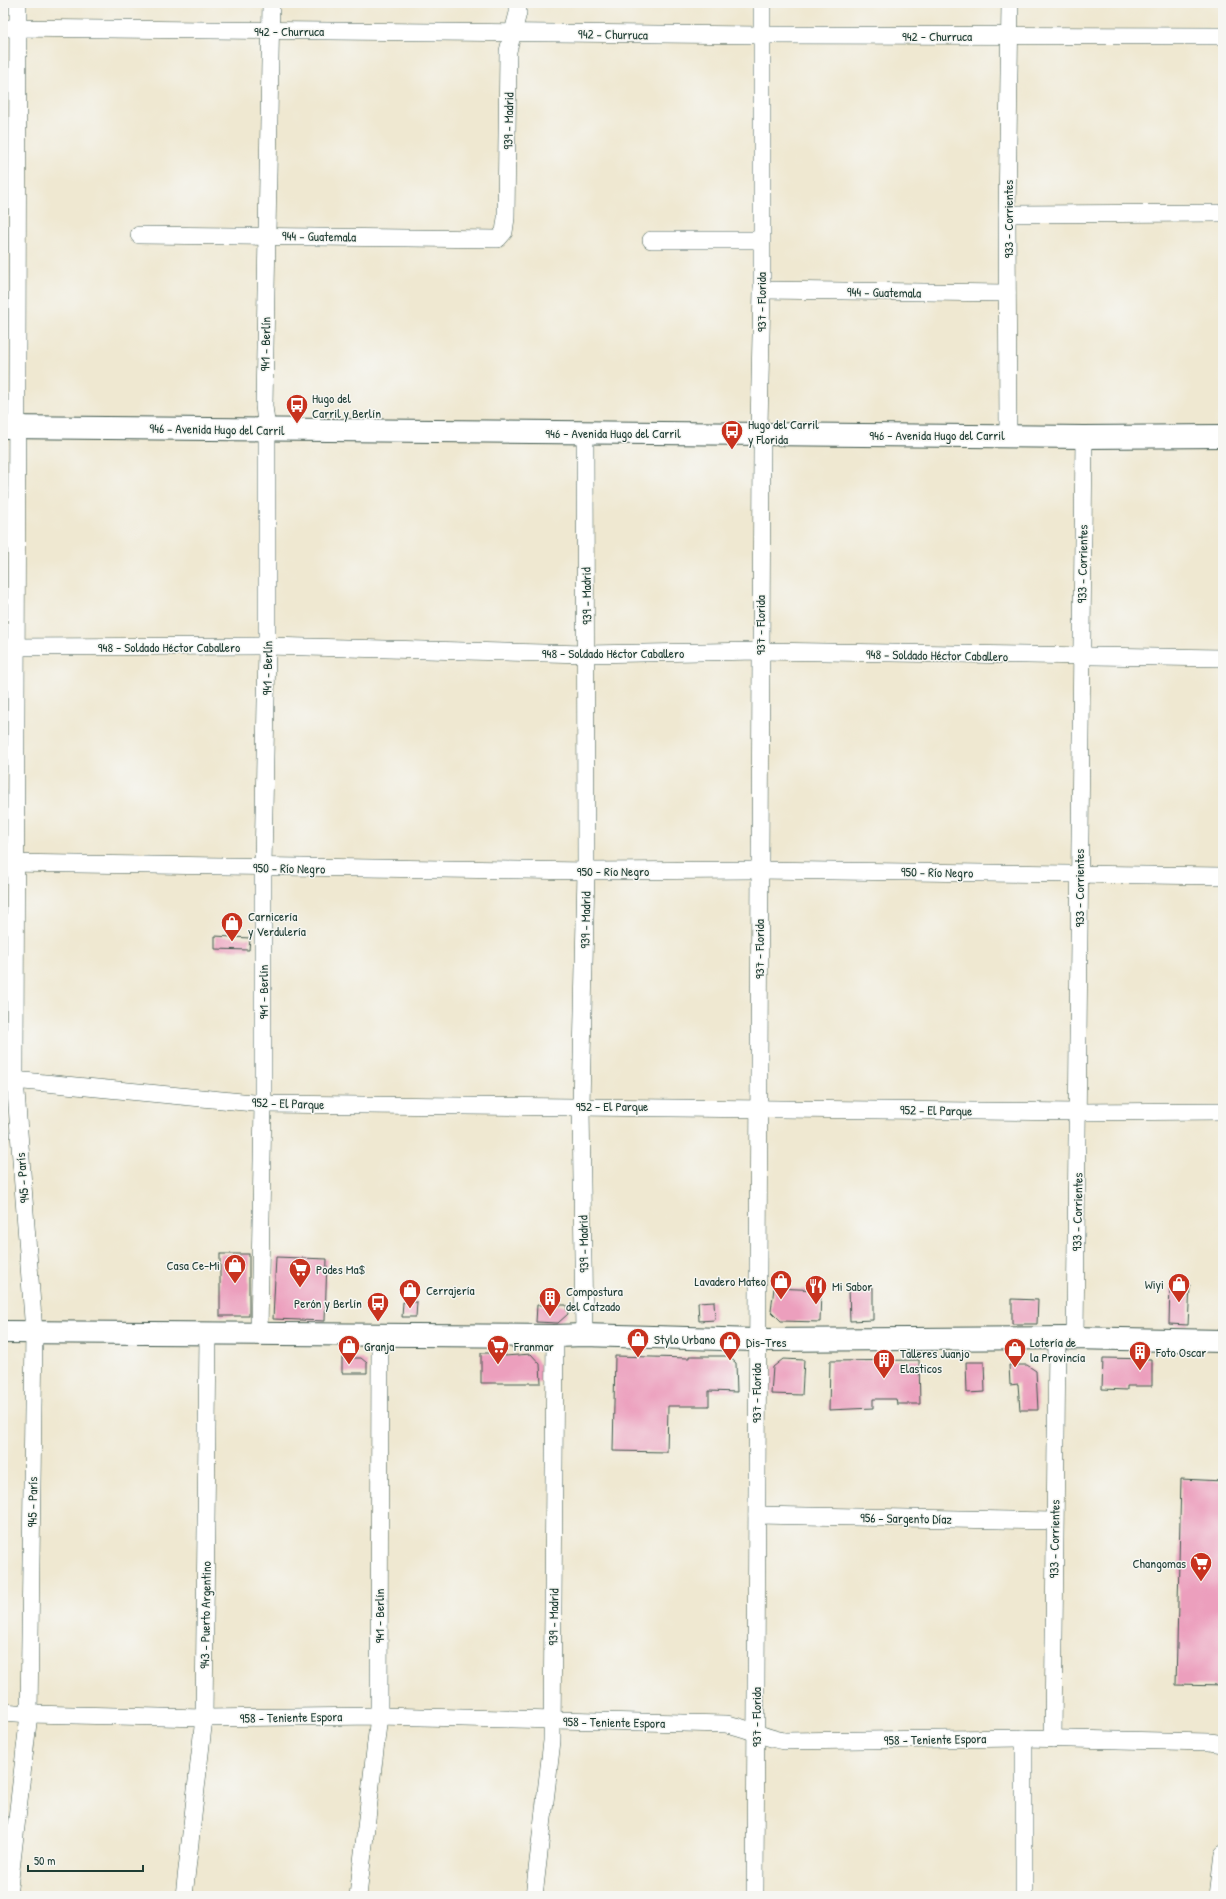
<svg xmlns="http://www.w3.org/2000/svg" width="1226" height="1899" font-family="'Patrick Hand',sans-serif">
  <style>
    .building { fill: #ec9fbd }
    .lines { fill: none; stroke-linecap: round; stroke-linejoin: round }
    .minor-casing { stroke: #3e574c; stroke-width: 18 }
    .major-casing { stroke: #3e574c; stroke-width: 24 }
    .minor { stroke: #fff; stroke-width: 17 }
    .major { stroke: #fff; stroke-width: 22 }
    .labels { text-anchor: middle; dominant-baseline: central; stroke-width: 3; stroke-linejoin: round; paint-order: stroke }
    .street-label { font-size: 13px; fill: #1f3d34; stroke: #f6f6f2 }
    .poi-label { font-size: 13px; fill: #1f3d34; stroke: #f6f6f2; text-anchor: start }
  </style>
  <rect width="100%" height="100%" fill="#f6f6f2"/>
  <filter id="ink" filterUnits="userSpaceOnUse"><feTurbulence type="fractalNoise" baseFrequency=".025" numOctaves="2"/><feDisplacementMap in="SourceGraphic" scale="8" xChannelSelector="R" yChannelSelector="G"/><feConvolveMatrix kernelMatrix="1 2 1 2 8 2 1 2 1" color-interpolation-filters="sRGB"/></filter>
  <filter id="wash" filterUnits="userSpaceOnUse"><feTurbulence type="fractalNoise" baseFrequency=".012" numOctaves="4" result="noise"/><feDisplacementMap in="SourceGraphic" scale="16" xChannelSelector="R" yChannelSelector="G"/><feGaussianBlur stdDeviation="0.9" result="paint"/><feColorMatrix in="noise" values="0 0 0 0 0 0 0 0 0 0 0 0 0 0 0 0 0 1.4 0 .05"/><feComposite in="paint" operator="in"/></filter>
  <g filter="url(#wash)">
    <rect width="100%" height="100%" fill="#efe8d1"/>
    <g id="blocks">
      <g class="building">
        <path d="M215,936L250,938L249,950L215,949Z"/>
        <rect x="220" y="1254" width="29" height="62"/>
        <path d="M276,1257L327,1259L325,1321L273,1319Z"/>
        <path d="M1170,1284L1190,1285L1188,1325L1169,1324Z"/>
        <path d="M774,1288L821,1290L820,1322L781,1321L771,1311Z"/>
        <path d="M849,1288H873V1320L850,1321Z"/>
        <path d="M1012,1299L1038,1300L1037,1324H1012Z"/>
        <path d="M714,1301L715,1320L699,1321L698,1302Z"/>
        <path d="M403,1302H417L416,1317H402Z"/>
        <path d="M537,1305H566L568,1314L558,1323L536,1322Z"/>
        <path d="M481,1353H505V1356L531,1354L540,1364L541,1383H481Z"/>
        <path d="M615,1356L689,1358V1356H728L736,1363L737,1392L709,1391V1406H668L667,1452L613,1451Z"/>
        <path d="M342,1358H361L367,1363V1373H342Z"/>
        <path d="M1103,1358L1152,1359V1386H1127V1390L1102,1389Z"/>
        <path d="M783,1359L804,1360L802,1395L771,1394L773,1367Z"/>
        <path d="M919,1360L920,1404H897L896,1399H873V1408L829,1410L830,1361Z"/>
        <path d="M966,1362H984L985,1392L967,1393Z"/>
        <path d="M1009,1365H1027L1036,1371L1038,1410H1020L1018,1384L1010,1385Z"/>
        <path d="M1181,1479L1223,1481V1686L1176,1685Z"/>
      </g>
    </g>
  </g>
  <g filter="url(#ink)">
    <use href="#blocks" fill-opacity="0" stroke="#3e574c" stroke-width="1"/>
    <g class="lines">
      <g class="minor-casing">
        <g id="minor">
          <path d="M3,28L762,35L1223,36"/>
          <path d="M1007,214L1223,213"/>
          <path d="M139,235L498,239L504,232L506,218L508,51L518,13V3"/>
          <path d="M651,240H761"/>
          <path d="M762,290L1007,293"/>
          <path d="M1008,436L1007,214L1010,3"/>
          <path d="M3,647L267,646L586,654L760,651L1223,658"/>
          <path d="M3,863L586,871L758,870L1223,876"/>
          <path d="M3,1079L263,1104L1078,1112L1223,1111"/>
          <path d="M259,1333L263,1104V867L267,646V430L264,406L271,3"/>
          <path d="M584,1335L581,1106L586,871L585,433"/>
          <path d="M1075,1338L1084,437"/>
          <path d="M757,1515L1054,1521"/>
          <path d="M3,1712L29,1714L204,1718L379,1716L726,1724C747,1727 763,1738 784,1741L1024,1738L1210,1742L1223,1744"/>
          <path d="M1053,1739L1057,1338"/>
          <path d="M8,1896L29,1714L34,1332L15,1079L18,3"/>
          <path d="M184,1896L204,1718L208,1334"/>
          <path d="M358,1896L379,1716L380,1334"/>
          <path d="M534,1896L552,1741L555,1336"/>
          <path d="M755,1896L762,446L759,426L762,290V3"/>
          <path d="M1024,1896V1738"/>
          <path d="M1218,1896L1223,1854"/>
        </g>
      </g>
      <g class="major-casing">
        <g id="major">
          <path d="M3,427L1084,437L1223,436"/>
          <path d="M3,1332L555,1336L584,1335L756,1340L1071,1338L1223,1341"/>
        </g>
      </g>
      <use href="#minor" class="minor"/>
      <use href="#major" class="major"/>
    </g>
  </g>
  <defs>
    <g id="bus-pin" transform="scale(1.15)"><path d="M0 17L-7.5 6A9.5 9.5 0 1 1 7.5 6Z" fill="#c8321e" stroke="#f6f6f2"/><path d="M-5-6H5V4H4V6H2V4H-2V6H-4V4H-5ZM-3.5-4V0h7V-4ZM-3.5 1.2v1.5H-2V1.2ZM2 1.2v1.5H3.5V1.2Z" fill="#fff"/></g>
    <g id="shop-pin" transform="scale(1.15)"><path d="M0 17L-7.5 6A9.5 9.5 0 1 1 7.5 6Z" fill="#c8321e" stroke="#f6f6f2"/><path d="M-5-2.5h2.3a2.7 3.5 0 0 1 5.4 0H5L5.5 6h-11ZM-1.5-2.5h3a1.5 2.3 0 0 0-3 0Z" fill="#fff"/></g>
    <g id="supermarket-pin" transform="scale(1.15)"><path d="M0 17L-7.5 6A9.5 9.5 0 1 1 7.5 6Z" fill="#c8321e" stroke="#f6f6f2"/><path d="M-6-5.5h2.5l.6 2H6L4.5 2H-2.5L-4.4-4H-6ZM-1.5 3.2a1.3 1.3 0 1 0 .1 0ZM3 3.2a1.3 1.3 0 1 0 .1 0Z" fill="#fff"/></g>
    <g id="restaurant-pin" transform="scale(1.15)"><path d="M0 17L-7.5 6A9.5 9.5 0 1 1 7.5 6Z" fill="#c8321e" stroke="#f6f6f2"/><path d="M-5-6h1v4h1v-4h1v4h1v-4h1v5L-1.5 .5V6h-2V.5L-5-1ZM5-6V6H3V1.5H1.5Q1.5-4 5-6Z" fill="#fff"/></g>
    <g id="building-pin" transform="scale(1.15)"><path d="M0 17L-7.5 6A9.5 9.5 0 1 1 7.5 6Z" fill="#c8321e" stroke="#f6f6f2"/><path d="M-4-6H4V6H1V3H-1V6H-4ZM-2.5-4.3h1.7v1.8h-1.7ZM.8-4.3h1.7v1.8H.8ZM-2.5-1h1.7V.8h-1.7ZM.8-1h1.7V.8H.8Z" fill="#fff"/></g>
  </defs>
  <g fill-rule="evenodd">
    <use href="#bus-pin" x="297" y="405"/>
    <use href="#bus-pin" x="732" y="431"/>
    <use href="#shop-pin" x="232" y="923"/>
    <use href="#shop-pin" x="235" y="1265"/>
    <use href="#supermarket-pin" x="300" y="1269"/>
    <use href="#shop-pin" x="781" y="1281"/>
    <use href="#shop-pin" x="1179" y="1284"/>
    <use href="#restaurant-pin" x="816" y="1286"/>
    <use href="#shop-pin" x="410" y="1290"/>
    <use href="#building-pin" x="550" y="1298"/>
    <use href="#bus-pin" x="378" y="1303"/>
    <use href="#shop-pin" x="638" y="1339"/>
    <use href="#shop-pin" x="730" y="1342"/>
    <use href="#shop-pin" x="349" y="1346"/>
    <use href="#supermarket-pin" x="498" y="1346"/>
    <use href="#shop-pin" x="1015" y="1349"/>
    <use href="#building-pin" x="1140" y="1352"/>
    <use href="#building-pin" x="884" y="1360"/>
    <use href="#supermarket-pin" x="1201" y="1563"/>
  </g>
  <g class="labels">
    <g class="street-label">
      <text x="289" y="31">942 - Churruca</text>
      <text transform="translate(613 34) rotate(1)">942 - Churruca</text>
      <text x="937" y="36">942 - Churruca</text>
      <text transform="translate(508 121) rotate(-89)">939 - Madrid</text>
      <text transform="translate(1008 219) rotate(-90)">933 - Corrientes</text>
      <text transform="translate(319 236) rotate(1)">944 - Guatemala</text>
      <text transform="translate(884 292) rotate(1)">944 - Guatemala</text>
      <text transform="translate(761 302) rotate(-90)">937 - Florida</text>
      <text transform="translate(265 344) rotate(-89)">941 - Berlín</text>
      <text transform="translate(217 429) rotate(1)">946 - Avenida Hugo del Carril</text>
      <text x="613" y="433">946 - Avenida Hugo del Carril</text>
      <text x="937" y="435">946 - Avenida Hugo del Carril</text>
      <text transform="translate(1082 564) rotate(-89)">933 - Corrientes</text>
      <text transform="translate(586 596) rotate(-91)">939 - Madrid</text>
      <text transform="translate(760 625) rotate(-90)">937 - Florida</text>
      <text x="169" y="647">948 - Soldado Héctor Caballero</text>
      <text x="613" y="653">948 - Soldado Héctor Caballero</text>
      <text transform="translate(937 655) rotate(1)">948 - Soldado Héctor Caballero</text>
      <text transform="translate(267 668) rotate(-89)">941 - Berlín</text>
      <text transform="translate(289 868) rotate(1)">950 - Río Negro</text>
      <text x="613" y="871">950 - Río Negro</text>
      <text transform="translate(937 872) rotate(1)">950 - Río Negro</text>
      <text transform="translate(1079 888) rotate(-90)">933 - Corrientes</text>
      <text transform="translate(585 920) rotate(-89)">939 - Madrid</text>
      <text transform="translate(759 949) rotate(-90)">937 - Florida</text>
      <text transform="translate(263 992) rotate(-90)">941 - Berlín</text>
      <text transform="translate(288 1103) rotate(2)">952 - El Parque</text>
      <text x="612" y="1106">952 - El Parque</text>
      <text transform="translate(936 1110) rotate(1)">952 - El Parque</text>
      <text transform="translate(22 1178) rotate(-95)">945 - París</text>
      <text transform="translate(1077 1212) rotate(-89)">933 - Corrientes</text>
      <text transform="translate(583 1244) rotate(-91)">939 - Madrid</text>
      <text transform="translate(756 1393) rotate(-90)">937 - Florida</text>
      <text transform="translate(32 1502) rotate(-89)">945 - París</text>
      <text transform="translate(906 1518) rotate(1)">956 - Sargento Díaz</text>
      <text transform="translate(1054 1539) rotate(-89)">933 - Corrientes</text>
      <text transform="translate(205 1615) rotate(-89)">943 - Puerto Argentino</text>
      <text transform="translate(379 1616) rotate(-90)">941 - Berlín</text>
      <text transform="translate(553 1617) rotate(-89)">939 - Madrid</text>
      <text transform="translate(291 1717) rotate(-1)">958 - Teniente Espora</text>
      <text transform="translate(756 1717) rotate(-90)">937 - Florida</text>
      <text transform="translate(614 1722) rotate(1)">958 - Teniente Espora</text>
      <text transform="translate(935 1739) rotate(-1)">958 - Teniente Espora</text>
    </g>
    <g class="poi-label">
      <text x="312" y="398">Hugo del<tspan x="312" dy="15">Carril y Berlín</tspan></text>
      <text x="748" y="424">Hugo del Carril<tspan x="748" dy="15">y Florida</tspan></text>
      <text x="248" y="916">Carnicería<tspan x="248" dy="15">y Verdulería</tspan></text>
      <text x="220" y="1265" text-anchor="end">Casa Ce-Mi</text>
      <text x="316" y="1269">Podes Ma$</text>
      <text x="766" y="1281" text-anchor="end">Lavadero Mateo</text>
      <text x="1164" y="1284" text-anchor="end">Wiyi</text>
      <text x="832" y="1286">Mi Sabor</text>
      <text x="426" y="1290">Cerrajería</text>
      <text x="566" y="1291">Compostura<tspan x="566" dy="15">del Catzado</tspan></text>
      <text x="362" y="1303" text-anchor="end">Perón y Berlín</text>
      <text x="654" y="1339">Stylo Urbano</text>
      <text x="746" y="1342">Dis-Tres</text>
      <text x="1030" y="1342">Lotería de<tspan x="1030" dy="15">la Provincía</tspan></text>
      <text x="364" y="1346">Granja</text>
      <text x="514" y="1346">Franmar</text>
      <text x="1156" y="1352">Foto Oscar</text>
      <text x="900" y="1353">Talleres Juanjo<tspan x="900" dy="15">Elasticos</tspan></text>
      <text x="1186" y="1563" text-anchor="end">Changomas</text>
    </g>
  </g>
  <rect width="1226" height="1899" fill="none" stroke="#f6f6f2" stroke-width="16"/>
  <path d="M28 1865v6h115v-6" fill="none" stroke="#1f3d34" stroke-width="2"/>
  <text x="34" y="1865" font-size="12" fill="#1f3d34" stroke="#f6f6f2" stroke-width="3" paint-order="stroke">50 m</text>
</svg>
